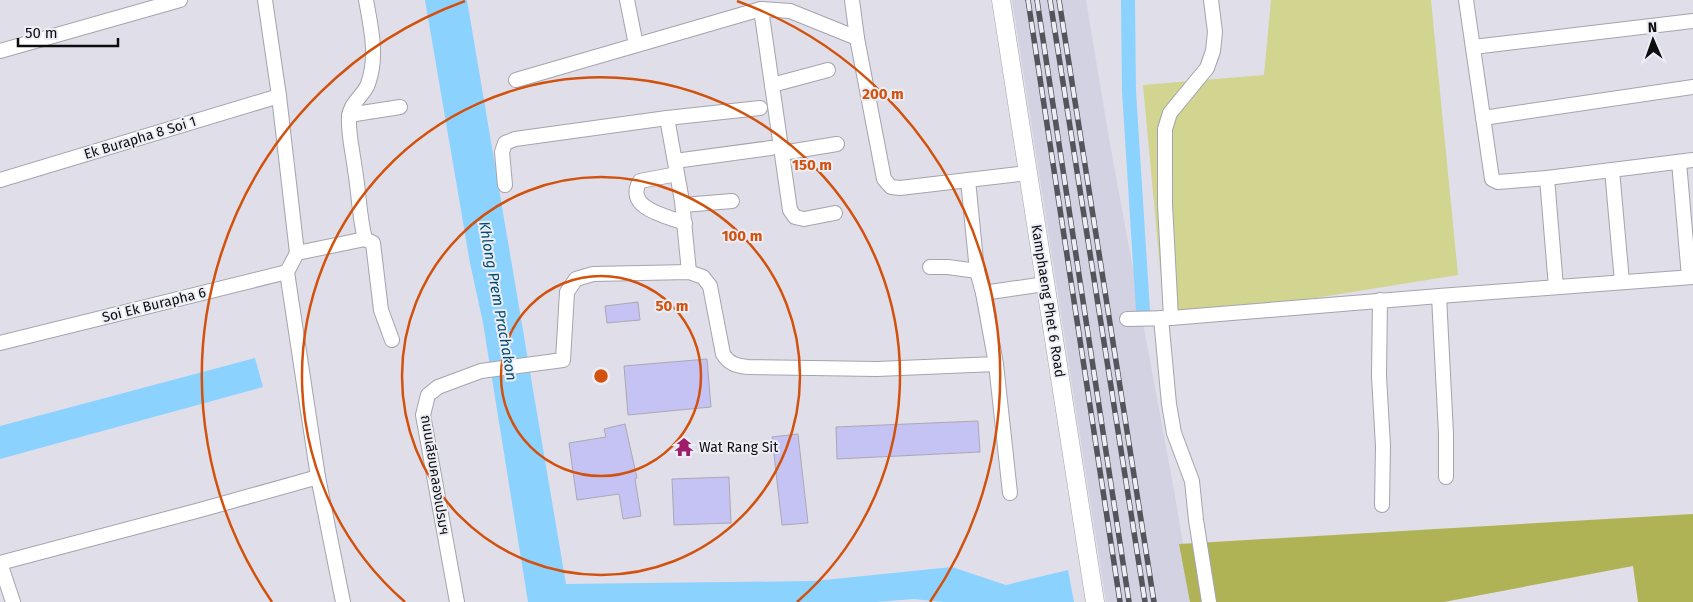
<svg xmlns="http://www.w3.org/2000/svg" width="1693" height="602" font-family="'Fira Sans','Noto Sans Thai',sans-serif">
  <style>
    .built { fill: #d3d2e3 }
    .green { fill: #d1d58f }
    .forest { fill: #b0b355 }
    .water { fill: #8cd2ff }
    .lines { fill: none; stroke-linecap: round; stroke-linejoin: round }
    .canal { stroke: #8cd2ff; stroke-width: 14 }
    .building { fill: #c5c2f4; stroke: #aaa9b2 }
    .minor-casing { stroke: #a4a4ad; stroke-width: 16 }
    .major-casing { stroke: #a4a4ad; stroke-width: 19 }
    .minor { stroke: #fff; stroke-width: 14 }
    .major { stroke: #fff; stroke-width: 18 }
    .rail-casing { stroke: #55545a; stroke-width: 5.5 }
    .rail { stroke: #ededf6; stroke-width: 4; stroke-dasharray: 11; stroke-linecap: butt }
    .ring { fill: none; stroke: #d2510c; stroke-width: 2.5 }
    .labels { text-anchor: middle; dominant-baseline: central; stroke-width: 4; stroke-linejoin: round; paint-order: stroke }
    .street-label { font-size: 14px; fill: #0d0d10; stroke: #ededf6 }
    .poi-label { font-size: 14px; fill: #0d0d10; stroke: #ededf6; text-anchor: start }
    .water-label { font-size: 15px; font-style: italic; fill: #004e72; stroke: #ededf6 }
    .centre { fill: #d2510c; stroke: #ededf6; stroke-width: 2.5 }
    .ring-label { font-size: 15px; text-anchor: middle; font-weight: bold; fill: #d2510c; stroke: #ededf6; stroke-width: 4; stroke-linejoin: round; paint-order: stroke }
  </style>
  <rect width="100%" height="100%" fill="#e0dfe9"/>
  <path class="built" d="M1012,0H1086L1110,144L1174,490L1193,602H1106Z"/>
  <path class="green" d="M1271,0H1431L1458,275L1165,322L1143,85L1264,75Z"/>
  <path class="forest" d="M1693,514V602H1638L1633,566L1444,602H1190L1179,544Z"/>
  <g class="water">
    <path d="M425,0H467L566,584L814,581L952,567L1006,585L1068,570L1074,602H943L914,599L876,602H528L483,323L470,263Z"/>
    <path d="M255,358L263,387L0,459V426Z"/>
  </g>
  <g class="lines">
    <path class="canal" d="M1128,0L1129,91L1143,311"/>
  </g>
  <g class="building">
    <path d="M638,302L640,320L607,323L605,306Z"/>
    <path d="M707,359L711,407L628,415L624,366Z"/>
    <path d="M978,421L980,452L837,459L836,427Z"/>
    <path d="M625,424L637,478L635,479L641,516L623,519L619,494L577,500L569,443L606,437L604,429Z"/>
    <path d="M798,434L808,523L782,525L772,437Z"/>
    <path d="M729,477L731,523L674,525L672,479Z"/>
  </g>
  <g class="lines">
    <g class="minor-casing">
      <g id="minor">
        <path d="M265,0L279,96L297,253"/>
        <path d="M366,0C371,28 378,56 368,84C364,95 350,103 349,117C348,134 353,153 355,170C359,193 359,216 365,239L373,243L381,310L392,340"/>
        <path d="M627,0L636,45"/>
        <path d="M852,0L857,38L884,179L891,187L900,188L1028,173"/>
        <path d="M1466,0L1492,179L1498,182L1547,178L1693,160"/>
        <path d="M761,9L790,210L795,217L804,219L835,213"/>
        <path d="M1473,47L1693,21"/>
        <path d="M0,51L180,0"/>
        <path d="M516,80L761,9L790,11L857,38"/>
        <path d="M772,85L828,70"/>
        <path d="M349,115L400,107"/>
        <path d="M667,118L682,201L689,272"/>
        <path d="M1483,118L1693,87"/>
        <path d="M782,153L837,144"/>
        <path d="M675,161L771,148"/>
        <path d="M1679,162L1689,277"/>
        <path d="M1612,170L1622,282"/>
        <path d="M677,174L640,181C624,208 666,216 685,223"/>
        <path d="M1547,178L1556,287"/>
        <path d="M0,180L279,96"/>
        <path d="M505,185L502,152L505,143L515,139L667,118L760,108"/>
        <path d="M683,205L732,201"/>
        <path d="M297,253L365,239"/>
        <path d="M930,267H948L977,271"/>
        <path d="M287,272L318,477L343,602"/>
        <path d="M983,293L1045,284"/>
        <path d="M1439,296L1446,434V477"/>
        <path d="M1380,300L1379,376L1383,446L1382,505"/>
        <path d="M1161,318L1169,404L1174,433L1192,481L1196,520L1209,602"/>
        <path d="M1171,318L1165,204V129L1170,113L1207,68L1213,51L1215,32L1211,0"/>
        <path d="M1127,319L1171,318L1439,296L1693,277"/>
        <path d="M0,343L287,272L297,253"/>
        <path d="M996,364L1010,493"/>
        <path d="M0,563L200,510L318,477"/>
        <path d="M0,563L13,602"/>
        <path d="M457,602L423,415L428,395L438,387L481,371L563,360L567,292L576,279L593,274L689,272L703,277L710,286L723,354C729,364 737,366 748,367L877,369L996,364L983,293L977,271L968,180"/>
      </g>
    </g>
    <g class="major-casing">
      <path id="major" d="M1001,0L1095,602"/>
    </g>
    <use href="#minor" class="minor"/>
    <use href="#major" class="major"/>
    <g class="rail-casing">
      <g id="rail">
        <path d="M1028,0L1120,602"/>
        <path d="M1037,0L1129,602"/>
        <path d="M1050,0L1145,602"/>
        <path d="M1059,0L1154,602"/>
      </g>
    </g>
    <use href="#rail" class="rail"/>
  </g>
  <g class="ring">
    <circle cx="601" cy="376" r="100"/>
    <circle cx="601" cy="376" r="199"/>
    <path d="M405 602A299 299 0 1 1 797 602"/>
    <path d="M272 602A399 399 0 0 1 465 1M737 1A399 399 0 0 1 930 602"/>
  </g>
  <defs>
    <g id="temple-bare" transform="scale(1.5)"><path d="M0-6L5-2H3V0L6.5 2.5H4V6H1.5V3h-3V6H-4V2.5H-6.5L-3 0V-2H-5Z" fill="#9f1b6b" stroke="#ededf6" stroke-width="2.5" paint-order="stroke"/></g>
  </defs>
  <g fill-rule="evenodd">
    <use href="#temple-bare" x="684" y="447"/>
  </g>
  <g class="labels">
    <g class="street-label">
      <text transform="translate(140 138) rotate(-17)">Ek Burapha 8 Soi 1</text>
      <text transform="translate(1048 301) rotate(81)">Kamphaeng Phet 6 Road</text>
      <text transform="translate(154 305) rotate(-14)">Soi Ek Burapha 6</text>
      <text transform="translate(435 475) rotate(81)">ถนนเลียบคลองเปรมฯ</text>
    </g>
    <g class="poi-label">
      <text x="699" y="447">Wat Rang Sit</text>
    </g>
    <g class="water-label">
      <text transform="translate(498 301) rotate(80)">Khlong Prem Prachakon</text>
    </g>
  </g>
  <circle cx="601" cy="376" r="8" class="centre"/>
  <g class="ring-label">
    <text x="883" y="99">200 m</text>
    <text x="812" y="170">150 m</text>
    <text x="742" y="241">100 m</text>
    <text x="672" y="311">50 m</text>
  </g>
  <g transform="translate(1653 40) rotate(358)" stroke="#ededf6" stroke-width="4" paint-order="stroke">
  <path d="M0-4L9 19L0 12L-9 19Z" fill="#0d0d10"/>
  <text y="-8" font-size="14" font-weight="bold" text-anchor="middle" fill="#0d0d10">N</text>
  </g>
  <path d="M18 38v8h100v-8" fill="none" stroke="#0d0d10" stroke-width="2.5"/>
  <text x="25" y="38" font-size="15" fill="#0d0d10" stroke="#ededf6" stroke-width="4" paint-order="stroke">50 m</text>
</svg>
